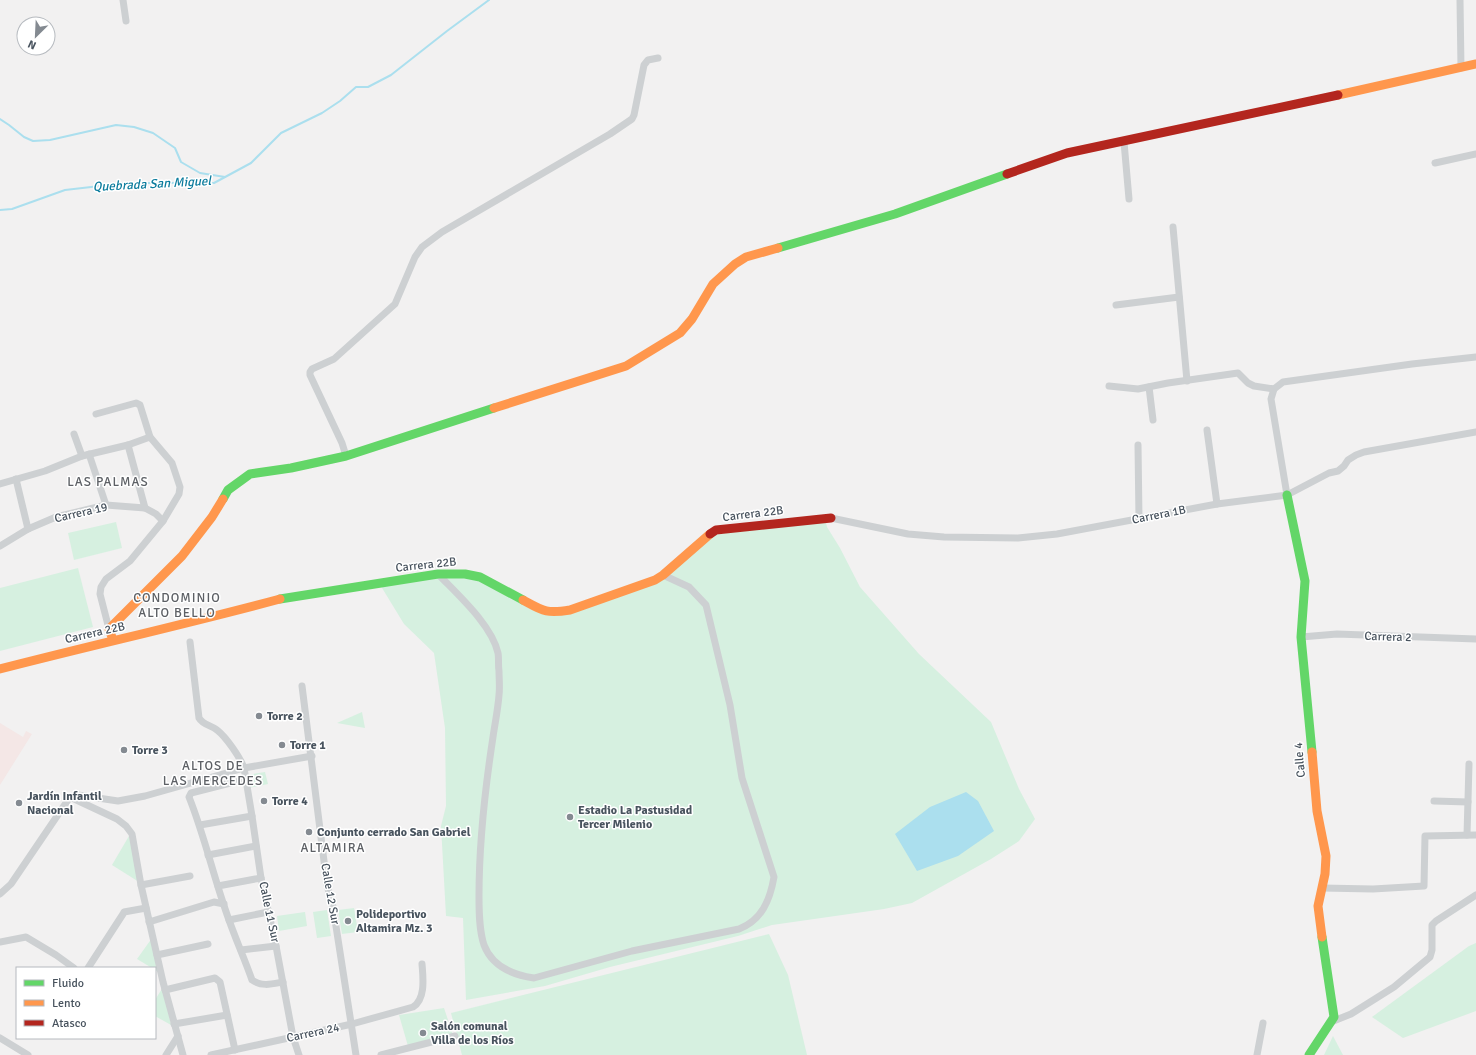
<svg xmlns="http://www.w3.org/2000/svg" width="1476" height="1055" font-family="Signika,sans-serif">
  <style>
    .medical { fill: #f4e7e6 }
    .green { fill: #d6f0e0 }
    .water { fill: #abdfee }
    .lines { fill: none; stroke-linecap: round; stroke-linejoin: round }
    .stream { stroke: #abdfee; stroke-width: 2 }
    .street { stroke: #cdd0d2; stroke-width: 7 }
    .fast { stroke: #63d668; stroke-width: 9 }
    .slow { stroke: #ff974d; stroke-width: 9 }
    .jam { stroke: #b3261e; stroke-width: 9 }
    .poi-dot { fill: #848a91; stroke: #fff; stroke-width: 1.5 }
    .labels { text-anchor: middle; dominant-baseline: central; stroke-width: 3; stroke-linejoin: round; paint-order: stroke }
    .street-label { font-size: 12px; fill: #48535e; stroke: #fff }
    .poi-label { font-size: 12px; font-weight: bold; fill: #48535e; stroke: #fff; text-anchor: start }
    .water-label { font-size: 13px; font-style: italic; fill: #0c7c9d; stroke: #fff }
    .neighbourhood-label { font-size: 13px; letter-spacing: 1px; fill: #5d6065; stroke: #fff }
  </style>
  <rect width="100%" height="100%" fill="#f2f1f1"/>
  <path class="medical" d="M0,723L23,737L26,731L32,734L0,785Z"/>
  <g class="green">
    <path d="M825,518L827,527L840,548L860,587L919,654L991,722L1019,789L1035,819L1019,841L991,859L912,903L884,909L772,925L738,936L610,967L545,986L466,1000L463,918L446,916L441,826L446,806L445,728L434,653L404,624L379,583L465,574L557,612L655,580L706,536Z"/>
    <path d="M116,522L122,548L74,560L68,533Z"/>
    <path d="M78,568L93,627L0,651V588Z"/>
    <path d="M362,712L365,728L337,723Z"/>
    <path d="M265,772L268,784L249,788L247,775Z"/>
    <path d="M129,836L139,882L112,865Z"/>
    <path d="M354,908L358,932L342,934L338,910Z"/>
    <path d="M327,910L331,936L317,938L313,912Z"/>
    <path d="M305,912L307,926L279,931L277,916Z"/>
    <path d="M769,934L788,975L807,1055H462L451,1013Z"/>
    <path d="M152,938L160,973L155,970V968H152L137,959Z"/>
    <path d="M1476,943V1011L1403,1038L1372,1017L1469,946Z"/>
    <path d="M163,987L171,1025L155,1016V1000Z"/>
    <path d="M444,1008L453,1035L408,1046L399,1015Z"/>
    <path d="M1333,1036L1343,1055H1324Z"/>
  </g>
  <path class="water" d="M966,792L978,801L994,831L958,856L917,871L895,834L930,807Z"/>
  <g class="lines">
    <g class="stream">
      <path d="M0,119L9,125L24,137L33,141L50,140L116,125L134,127L153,133L175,148L181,162L200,173L225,177"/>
      <path d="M0,210L12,209L65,190L126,183H214L251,163L281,133L322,113L340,101L356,87H368L391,75L447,31L489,0"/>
    </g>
    <g class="street">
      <path d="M123,0L126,21"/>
      <path d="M1460,0L1461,68"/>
      <path d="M1124,142L1129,199"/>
      <path d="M1435,163L1476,154"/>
      <path d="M1173,227L1187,381"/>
      <path d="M1116,305L1179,297"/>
      <path d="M1109,386L1138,389L1168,383L1238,373L1248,383L1254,386L1274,389"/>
      <path d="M1149,387L1153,420"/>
      <path d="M96,414L136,403L140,405L150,437L172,463L180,487L179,494L163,521L130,561L106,579L101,587L100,594L109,629"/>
      <path d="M1207,430L1217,504"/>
      <path d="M74,434L82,456"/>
      <path d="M128,445L145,508"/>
      <path d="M1138,445L1139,519"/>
      <path d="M89,454L106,505"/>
      <path d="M346,456L342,443L310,375V372L312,369L334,359L395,304L415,257L422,247L442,232L610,134L632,119L634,115L644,65L648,60L658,58"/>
      <path d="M16,479L28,529"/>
      <path d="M0,484L45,471L82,456L128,445L150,437"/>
      <path d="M1287,495L1271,399L1274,389L1283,382L1412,364L1476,357"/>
      <path d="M831,518L908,534L944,537L1018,538L1057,534L1217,504L1287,495L1329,473L1338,471L1344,466L1348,460L1356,455L1364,452L1476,432"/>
      <path d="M0,546L28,529L56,517L106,505L145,508L156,514L163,521"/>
      <path d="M438,574C457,594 492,625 498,653C499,658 498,665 499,671C499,679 500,687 499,695C498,709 495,723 493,737C485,789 479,843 479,896C479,911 479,930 484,945C492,966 513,975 534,978L632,951L739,929C762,920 770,900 774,877L742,778L730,705L706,605L689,587L663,575"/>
      <path d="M1301,637L1337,634L1476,639"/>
      <path d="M190,642L199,718C203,725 211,725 217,730C226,737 240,757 244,768L252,816L261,878L276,946L293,1037L299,1055"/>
      <path d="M302,686L327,885L333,907L356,1055"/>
      <path d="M246,779L191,793L189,797C205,837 214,879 229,920C236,940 245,960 252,980C262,987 272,984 283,982"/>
      <path d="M70,797L117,819L126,826L132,834L141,885L163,982L183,1055"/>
      <path d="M70,797L78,795L118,801L145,796L244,768L312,756"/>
      <path d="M1434,801L1468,802"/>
      <path d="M200,825L252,816"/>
      <path d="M1467,835L1469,764"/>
      <path d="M208,855L256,846"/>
      <path d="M141,885L190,876"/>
      <path d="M218,886L261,878"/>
      <path d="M1322,888L1373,889L1424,886L1425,836L1476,835"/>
      <path d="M0,894L11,884L70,797"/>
      <path d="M229,920L268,912"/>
      <path d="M149,922L214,902L224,904"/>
      <path d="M0,942L26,937L56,955L74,968"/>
      <path d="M241,950L276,946"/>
      <path d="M157,955L208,944"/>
      <path d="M88,968L123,914L124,912L146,908"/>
      <path d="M165,990L215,978L220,982L235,1050"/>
      <path d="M1331,1022L1351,1014L1394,987L1430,957L1432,950V925L1436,921L1476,895"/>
      <path d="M174,1024L227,1015"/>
      <path d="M0,1038L28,1055"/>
      <path d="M166,1055L178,1036"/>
      <path d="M211,1055L352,1024L413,1007C426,999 423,977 422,964"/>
      <path d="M381,1055L455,1036"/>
      <path d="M1257,1055L1263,1023"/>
    </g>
    <g class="fast">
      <path d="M778,248L895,214L1007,174"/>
      <path d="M1287,495L1305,581L1301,637L1312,752"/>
      <path d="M223,499L228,490L250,474L291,468L346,456L494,408"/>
      <path d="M280,599L438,574H465L480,577L523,600"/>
      <path d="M1309,1055L1334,1017L1322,937"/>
    </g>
    <g class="slow">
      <path d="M1338,95L1476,64"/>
      <path d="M494,408L626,366L680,333L692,319L713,284L735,264L746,257L778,248"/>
      <path d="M523,600C543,611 546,614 570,610L655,580L663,575L710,534"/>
      <path d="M113,640L109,629L182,556L212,517L223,499"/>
      <path d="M0,669C93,645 187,624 280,599"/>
      <path d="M1312,752L1317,811L1326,856L1325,874L1318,906L1322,937"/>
    </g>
    <g class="jam">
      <path d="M1007,174L1067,153L1338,95"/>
      <path d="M710,534L716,530L831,518"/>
    </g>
  </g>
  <g class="poi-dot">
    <circle cx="259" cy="716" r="4"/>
    <circle cx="282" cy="745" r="4"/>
    <circle cx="124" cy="750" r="4"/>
    <circle cx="264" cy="801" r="4"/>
    <circle cx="19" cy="803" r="4"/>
    <circle cx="570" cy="817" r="4"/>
    <circle cx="309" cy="832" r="4"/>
    <circle cx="348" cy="921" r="4"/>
    <circle cx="423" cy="1033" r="4"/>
  </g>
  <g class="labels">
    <g class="street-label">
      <text transform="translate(81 513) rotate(-13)">Carrera 19</text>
      <text transform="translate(753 514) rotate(-7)">Carrera 22B</text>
      <text transform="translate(1159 515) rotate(-11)">Carrera 1B</text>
      <text transform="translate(426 565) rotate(-6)">Carrera 22B</text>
      <text transform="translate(95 633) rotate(-13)">Carrera 22B</text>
      <text transform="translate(1388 637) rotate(2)">Carrera 2</text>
      <text transform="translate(1300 760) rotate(-95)">Calle 4</text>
      <text transform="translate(330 894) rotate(80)">Calle 12 Sur</text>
      <text transform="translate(269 912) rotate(78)">Calle 11 Sur</text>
      <text transform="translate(313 1033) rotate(-12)">Carrera 24</text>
    </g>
    <g class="poi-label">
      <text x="267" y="716">Torre 2</text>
      <text x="290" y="745">Torre 1</text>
      <text x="132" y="750">Torre 3</text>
      <text x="27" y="796">Jardín Infantil<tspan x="27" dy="14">Nacional</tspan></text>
      <text x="272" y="801">Torre 4</text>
      <text x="578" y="810">Estadio La Pastusidad<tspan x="578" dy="14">Tercer Milenio</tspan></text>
      <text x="317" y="832">Conjunto cerrado San Gabriel</text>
      <text x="356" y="914">Polideportivo<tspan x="356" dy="14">Altamira Mz. 3</tspan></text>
      <text x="431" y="1026">Salón comunal<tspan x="431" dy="14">Villa de los Ríos</tspan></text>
    </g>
    <g class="water-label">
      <text transform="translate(152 184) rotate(-3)">Quebrada San Miguel</text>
    </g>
    <g class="neighbourhood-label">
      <text x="108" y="482">LAS PALMAS</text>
      <text x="177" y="598">CONDOMINIO<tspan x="177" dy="15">ALTO BELLO</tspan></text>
      <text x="213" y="766">ALTOS DE<tspan x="213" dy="15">LAS MERCEDES</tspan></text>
      <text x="333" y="848">ALTAMIRA</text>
    </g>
  </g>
  <rect x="16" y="967" width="140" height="72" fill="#ffffff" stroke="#b6babf"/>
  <rect x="24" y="980" width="20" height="6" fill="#63d668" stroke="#b6babf"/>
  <text x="52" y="987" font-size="12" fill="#48535e">Fluido</text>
  <rect x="24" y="1000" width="20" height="6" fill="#ff974d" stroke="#b6babf"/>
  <text x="52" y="1007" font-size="12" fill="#48535e">Lento</text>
  <rect x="24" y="1020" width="20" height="6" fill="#b3261e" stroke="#b6babf"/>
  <text x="52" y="1027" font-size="12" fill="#48535e">Atasco</text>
  <g transform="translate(36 36) rotate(204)"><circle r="19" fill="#ffffff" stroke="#b6babf"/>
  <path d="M0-3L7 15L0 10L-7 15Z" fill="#848a91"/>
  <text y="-6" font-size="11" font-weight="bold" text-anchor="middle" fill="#48535e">N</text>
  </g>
</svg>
